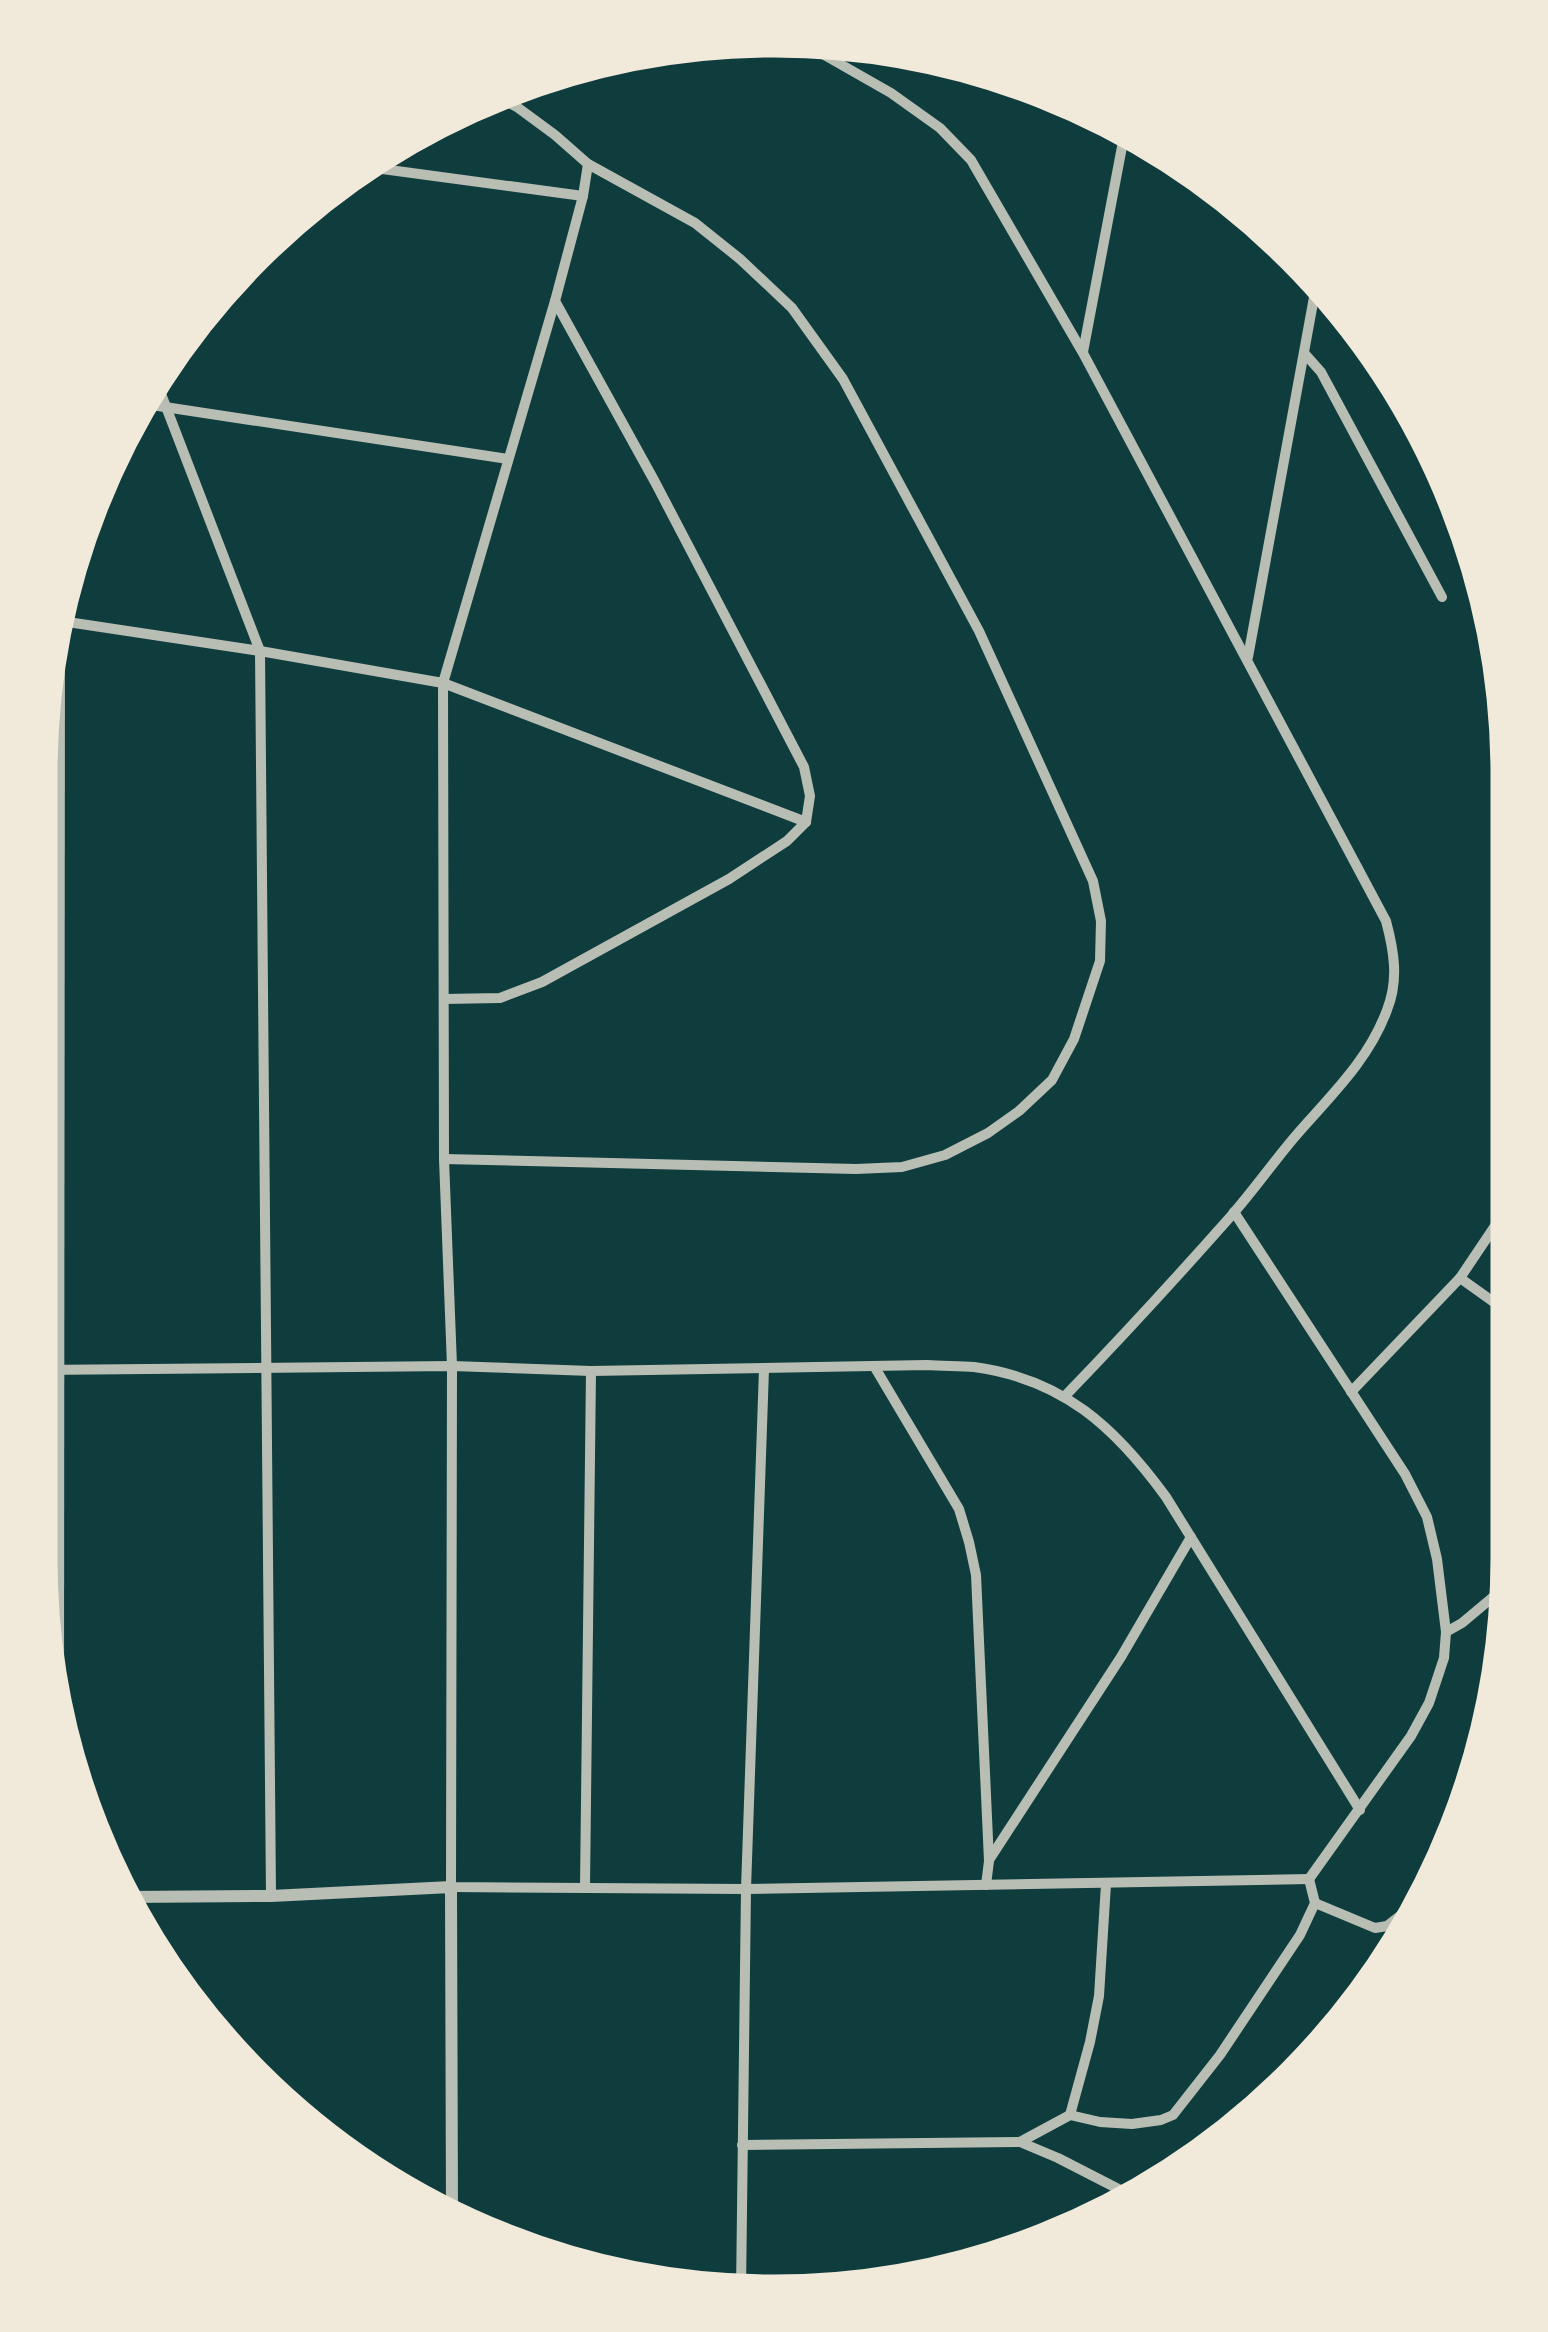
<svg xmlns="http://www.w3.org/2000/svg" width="1548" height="2332" font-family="Spectral,serif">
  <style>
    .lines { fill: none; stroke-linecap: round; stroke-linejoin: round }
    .minor { stroke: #b8beb3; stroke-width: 10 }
    .tertiary { stroke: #b8beb3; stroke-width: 12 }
    .rim { fill: none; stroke: #f1e9da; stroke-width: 5 }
  </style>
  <rect width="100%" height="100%" fill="#0f3d3e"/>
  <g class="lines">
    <g class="minor">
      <path d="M798,40L891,93L940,128L971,160L1083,353L1386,921C1394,951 1399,980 1387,1010C1368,1062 1328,1098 1293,1139C1272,1164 1253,1191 1231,1216C1177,1277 1122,1337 1065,1396"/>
      <path d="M588,164L583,196L555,301L443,683L444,1159L452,1366L451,1887L746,1889L1309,1879"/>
      <path d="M360,166L583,196"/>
      <path d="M555,301L655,482L804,767L810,796L806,822"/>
      <path d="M1083,352L1125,131"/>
      <path d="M1305,354L1321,372L1442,597"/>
      <path d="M158,386L260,651L271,1896"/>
      <path d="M145,404L508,459"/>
      <path d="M61,621L260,651L443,683L806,822"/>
      <path d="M1248,657L1317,281"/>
      <path d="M444,999L500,998L542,982L729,879L787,841L806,822"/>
      <path d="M444,1159L856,1169L902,1167L945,1155L988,1133L1019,1111L1052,1080L1074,1039L1100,961L1101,921L1093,881L979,631L843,379L792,308L740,259L695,223L588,164L555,135L517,107L491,94"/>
      <path d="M1234,1212L1405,1474L1427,1517L1437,1559L1446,1632L1444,1658L1429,1703L1411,1736L1309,1879"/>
      <path d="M1460,1278L1502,1308H1507"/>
      <path d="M874,1366L959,1509L969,1542L976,1575L989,1861L986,1885"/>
      <path d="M39,1370L452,1366L591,1371L927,1365C942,1366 958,1366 974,1367C1063,1379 1115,1427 1166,1497L1360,1810"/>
      <path d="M1351,1392L1460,1278L1507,1208"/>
      <path d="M1446,1632L1462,1623L1505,1587"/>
      <path d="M59,1690L60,625"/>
      <path d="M989,1860L1121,1657L1191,1537"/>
      <path d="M585,1887L591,1371"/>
      <path d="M1315,1903L1375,1928L1387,1926L1426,1896"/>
      <path d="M1070,2115L1090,2042L1099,1996L1106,1884"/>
      <path d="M1020,2142L1070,2115L1100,2122L1132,2124L1161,2120L1173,2115L1220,2055L1300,1935L1315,1903L1309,1879"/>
      <path d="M742,2145L1020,2142L1058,2158L1136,2198"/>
      <path d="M741,2292L746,1889L764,1369"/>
    </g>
    <path class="tertiary" d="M127,1897L271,1896L451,1887L452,2215"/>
  </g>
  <path d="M0 0H1548V2332H0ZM774 55H774A719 719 0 0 1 1493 774V1558A719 719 0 0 1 774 2277H774A719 719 0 0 1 55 1558V774A719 719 0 0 1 774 55Z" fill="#f1e9da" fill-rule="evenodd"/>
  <path class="rim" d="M774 55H774A719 719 0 0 1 1493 774V1558A719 719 0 0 1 774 2277H774A719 719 0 0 1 55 1558V774A719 719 0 0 1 774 55Z"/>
</svg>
